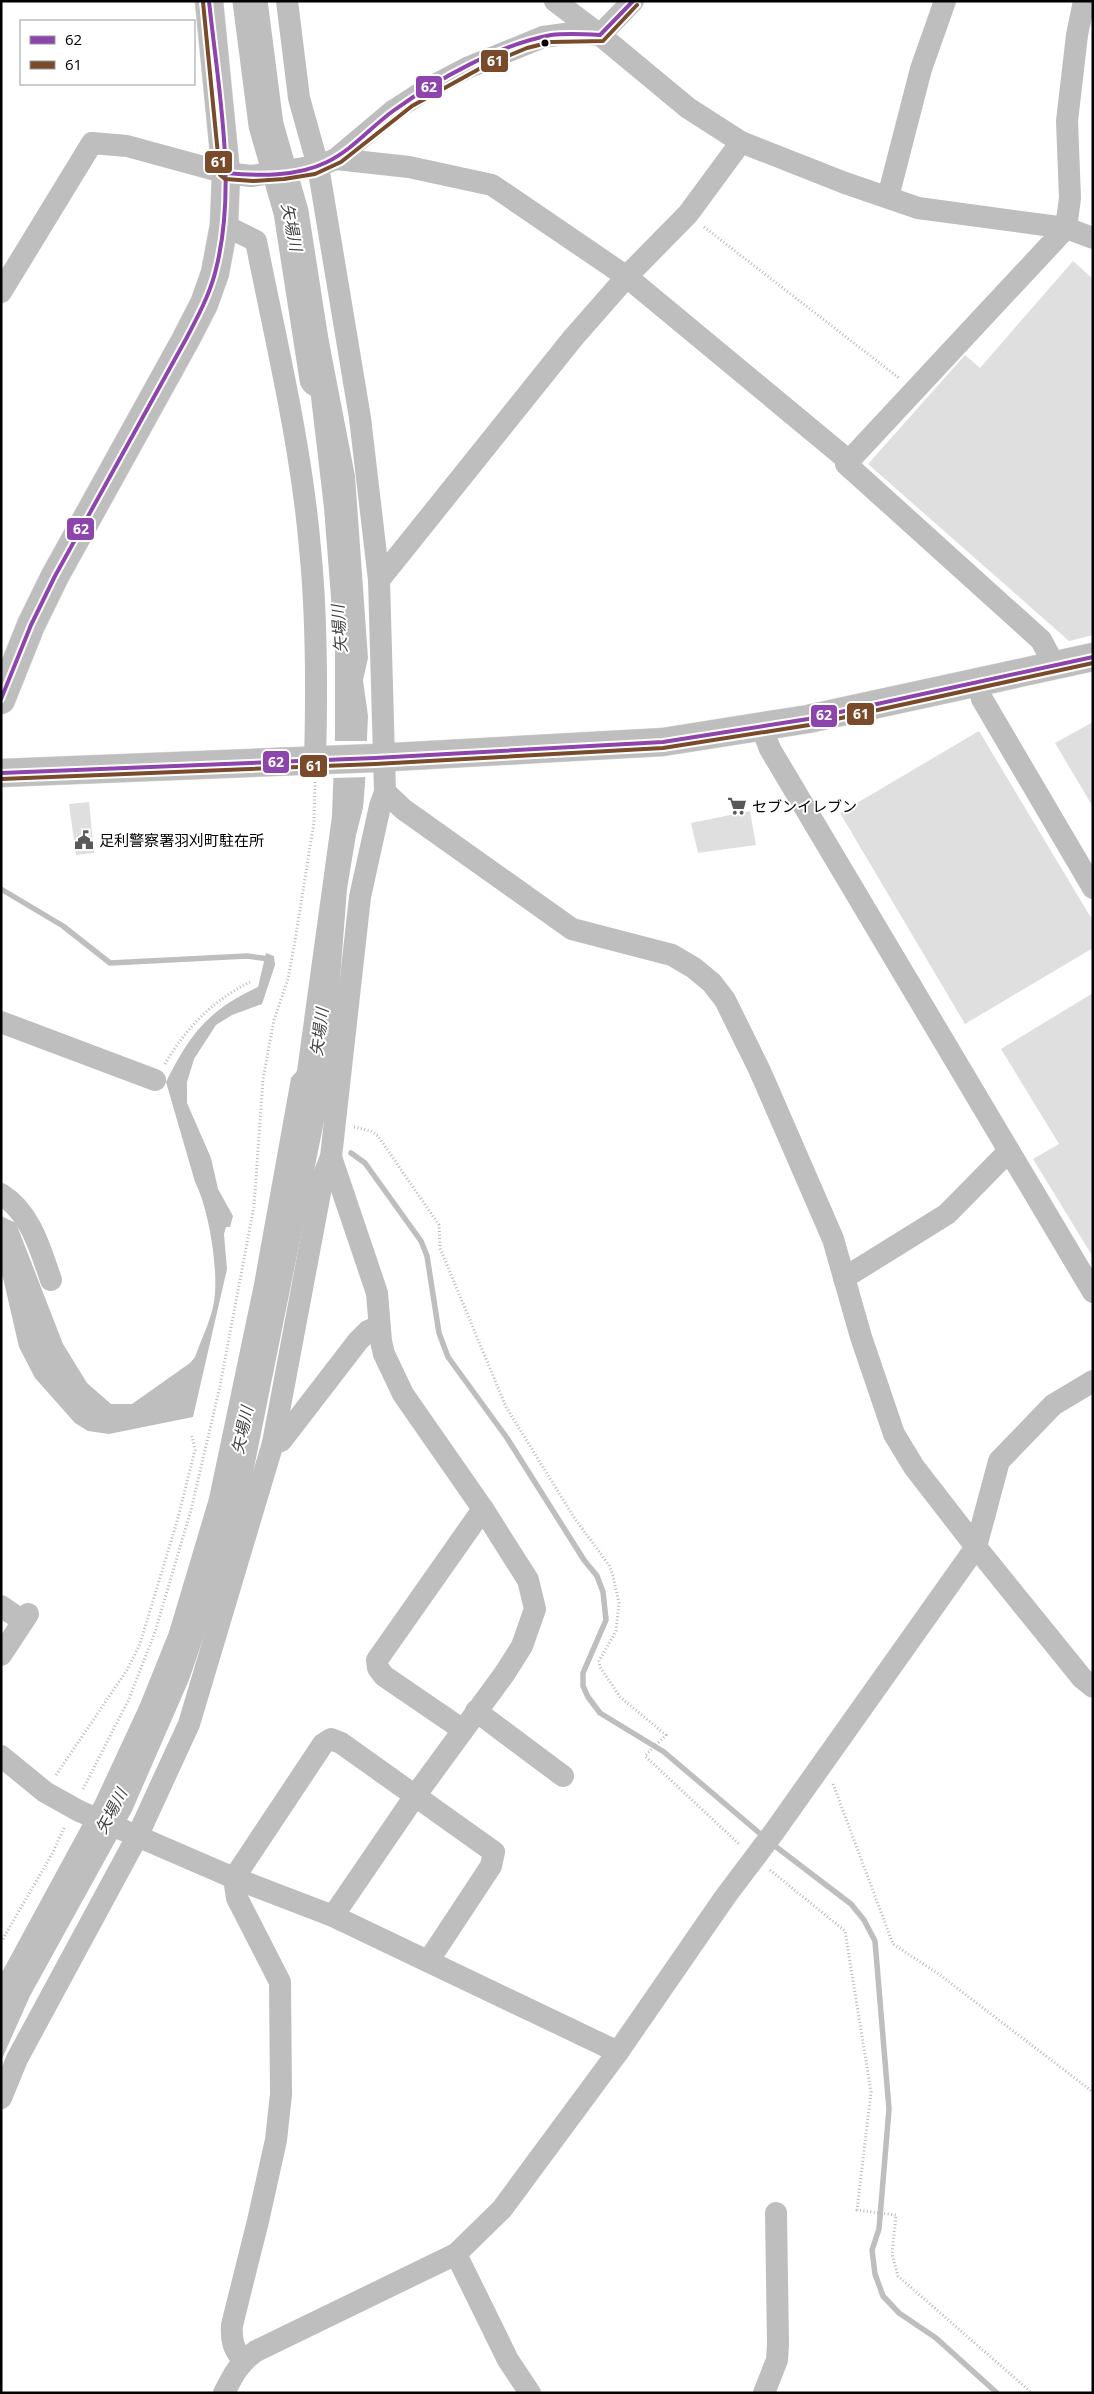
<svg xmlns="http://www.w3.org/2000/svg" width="1094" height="2394" font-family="'Open Sans','Noto Sans JP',sans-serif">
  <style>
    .water { fill: #bebebe }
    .pier { fill: #fff }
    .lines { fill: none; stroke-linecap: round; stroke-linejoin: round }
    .stream { stroke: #bebebe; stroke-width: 5.5 }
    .river { stroke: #bebebe; stroke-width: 35 }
    .building { fill: #dfdfdf }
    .major-casing { stroke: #dbdbdb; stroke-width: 29 }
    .path { stroke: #b9b9b9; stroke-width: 3; stroke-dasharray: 1 2.5; stroke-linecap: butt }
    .minor { stroke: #bebebe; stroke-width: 22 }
    .major { stroke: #bebebe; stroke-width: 28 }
    .bus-1-casing { stroke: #fff; stroke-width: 8 }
    .bus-2-casing { stroke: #fff; stroke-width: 8 }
    .bus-1 { stroke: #8e44ad; stroke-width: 4 }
    .bus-2 { stroke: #7a4b2a; stroke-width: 4 }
    .bus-dot { fill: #000; stroke: #fff; stroke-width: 2 }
    .labels { text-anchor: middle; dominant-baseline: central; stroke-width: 4; stroke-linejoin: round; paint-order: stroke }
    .poi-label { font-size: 15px; fill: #000; stroke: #fff; text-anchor: start }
    .water-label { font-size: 16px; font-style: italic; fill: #434343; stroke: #fff }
    .line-badge { stroke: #fff; stroke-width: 2 }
    .badge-label { font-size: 14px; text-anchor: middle; font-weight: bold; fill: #fff }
  </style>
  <rect width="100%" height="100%" fill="#fff"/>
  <g class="water">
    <path d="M324,316L355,476L368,658L363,680L368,716L365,784L363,808L356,835L347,889L332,1082L253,1473L227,1569L189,1680L132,1811L30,1996L1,2061V1974L95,1801L140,1704L169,1632L209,1498L254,1284L291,1078L297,1071L332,816L335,733V649L324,508L304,338Z"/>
    <path d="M266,953L274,956L275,965L262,1004L232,1015L216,1025L194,1059L187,1082V1103L211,1158L218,1189L233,1216L230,1227H226L224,1234L227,1269L193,1417L109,1434L88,1431L75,1423L35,1378L19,1347L1,1269V1216L16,1223L63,1344L87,1383L111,1404H132L190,1363L195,1357C201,1340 211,1320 214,1302C219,1271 209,1209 195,1182L166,1082C190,1034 208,1010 258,987Z"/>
  </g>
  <path class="pier" d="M332,741H370L368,777L331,778Z"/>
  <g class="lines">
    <g class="stream">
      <path d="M1,889L63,926L110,963L247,956L269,959L268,962"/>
      <path d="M351,1153L365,1163L421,1241L427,1256L439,1333L448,1357L507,1438L584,1560L597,1576L603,1592L606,1620L583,1673V1686L588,1697L600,1713L664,1752L764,1837"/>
      <path d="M771,1843L851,1904L864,1920L875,1941L889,2109L879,2229L872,2250L875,2274L883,2296L899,2313L936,2338L997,2393"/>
    </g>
    <path class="river" d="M250,1L266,125L291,212L317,379"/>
  </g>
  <g class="building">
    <path d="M1073,261L1093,279V635L1069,641L868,464L965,355L980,368Z"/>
    <path d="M1093,722V807L1055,743Z"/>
    <path d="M979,731L1093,921V948L965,1024L840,813Z"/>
    <path d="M89,802L94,853L76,855L69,804Z"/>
    <path d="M750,811L756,845L698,853L691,823Z"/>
    <path d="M1093,993V1257L1033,1159L1059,1144L1001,1049Z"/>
  </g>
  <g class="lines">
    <g class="major-casing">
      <g id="major">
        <path d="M1,700L31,625L55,576L186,339L204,304L215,273L224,225L226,173L209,1"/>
        <path d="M1,773L375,758L663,742L808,719L1093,657"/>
      </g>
    </g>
    <g class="path">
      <path d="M704,227L899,378"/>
      <path d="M165,1064C186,1028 212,1001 250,982"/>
      <path d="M354,1127L371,1131L378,1136L439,1225L440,1248L506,1407L575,1519L609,1565L613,1576L619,1603L616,1631L599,1661L600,1667L620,1697L666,1735L645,1756L740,1845"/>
      <path d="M56,1775L127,1670L140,1644L178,1518L195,1450L192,1436"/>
      <path d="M833,1784L893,1944L940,1975L1093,2092"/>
      <path d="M83,1789L129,1699L155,1632L191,1510L220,1386L254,1206L263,1079L274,1020L288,979L295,941L314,822L315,782"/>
      <path d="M770,1870L845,1931L871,2092L857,2210L896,2215L892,2254L898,2276L1032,2393"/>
      <path d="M1,1942L52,1854L65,1826"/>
    </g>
    <g class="minor">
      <path d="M287,1L299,98L318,166L360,418L379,580L385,792L403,809L572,929L672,955L694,968L712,983L725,1000L760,1071L833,1239L861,1337L894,1434L914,1467L976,1547L1082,1678L1093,1687"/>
      <path d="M555,1L600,35L688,108L741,142L845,183L918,208L1066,228L1093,238"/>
      <path d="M336,159L409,167L492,185L627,277L849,461"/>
      <path d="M888,197L921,69L945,1"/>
      <path d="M224,225L256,241C276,342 301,444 310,548C317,618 317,689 315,760"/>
      <path d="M1,292L92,143L127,146L226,173L251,176L318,166L336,159L393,111L427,89L467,68L543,37L572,33L600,35L633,1"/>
      <path d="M379,580L573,338L630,273L688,214L741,142"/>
      <path d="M1055,666L1041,640L846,464L1066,228L1070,198L1067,121L1077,35L1084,1"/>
      <path d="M978,682L982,699L1093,888"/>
      <path d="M762,728L770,749L1093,1292"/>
      <path d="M1,1022L155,1080"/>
      <path d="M331,1157L377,1293L381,1341L384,1354L403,1394L483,1509L528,1580L535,1609L522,1646L505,1673L415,1796L333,1916"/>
      <path d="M1,1194C31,1213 40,1249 51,1280"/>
      <path d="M844,1278L947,1214L1008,1152"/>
      <path d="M273,1443L281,1441L358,1341L368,1331L379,1326"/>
      <path d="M1,1606L23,1621"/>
      <path d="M1,1655L28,1614"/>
      <path d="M476,1711L563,1776"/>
      <path d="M463,1730L384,1676L378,1668L377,1660L483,1509"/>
      <path d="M1,1756L45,1792L79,1811L234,1878L333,1916L618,2052"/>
      <path d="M1,2098L17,2059L137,1837L189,1724L273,1443L323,1177L331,1157L360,897L380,806L385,792"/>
      <path d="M456,2254L508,2360L530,2393"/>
      <path d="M243,2360C233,2349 231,2340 232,2325L258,2221L276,2140L281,2094L280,1982L237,1898L234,1878L323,1744L331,1739L341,1743L494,1852L491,1866L429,1960"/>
      <path d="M224,2393C233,2375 239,2363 256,2351L456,2254L502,2209L618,2052L725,1897L774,1832L976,1547L999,1461L1053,1405L1093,1381"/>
      <path d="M764,2393L777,2360L778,2344L776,2213"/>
    </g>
    <use href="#major" class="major"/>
    <g class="bus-1-casing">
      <g id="bus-1">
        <path d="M226,173C258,176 297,177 327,162C352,150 371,127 393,111C436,80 498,45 551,35C567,33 584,34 600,35L633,1"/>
        <path d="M1,699L31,625L55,576L186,339C197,318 209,296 215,273C238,188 218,88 209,1"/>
        <path d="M1,773L375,758L663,742L808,719L1093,657"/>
      </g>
    </g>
    <g class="bus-2-casing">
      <g id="bus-2">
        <path d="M203,2L220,175L225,179L253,181L284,179L315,174L341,162L412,106L488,64L527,48L551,42L603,41L637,5"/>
        <path d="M1,779L375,764L663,748L809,725L1093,663"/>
      </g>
    </g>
    <use href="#bus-1" class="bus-1"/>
    <use href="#bus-2" class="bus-2"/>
  </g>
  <defs>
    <g id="supermarket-bare" transform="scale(1.5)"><path d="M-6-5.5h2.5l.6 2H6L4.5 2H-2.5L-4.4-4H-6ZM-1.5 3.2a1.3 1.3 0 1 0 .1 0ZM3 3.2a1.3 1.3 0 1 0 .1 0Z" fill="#595959" stroke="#fff" stroke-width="2.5" paint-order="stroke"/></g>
    <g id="civic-bare" transform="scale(1.5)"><path d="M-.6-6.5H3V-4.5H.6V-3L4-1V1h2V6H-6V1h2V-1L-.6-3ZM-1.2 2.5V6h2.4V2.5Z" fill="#595959" stroke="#fff" stroke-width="2.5" paint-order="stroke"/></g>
  </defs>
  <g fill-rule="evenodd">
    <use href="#supermarket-bare" x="737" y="806"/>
    <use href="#civic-bare" x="84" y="840"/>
  </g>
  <circle class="bus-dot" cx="545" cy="43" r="4.5"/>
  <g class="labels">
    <g class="poi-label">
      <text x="752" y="806">セブンイレブン</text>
      <text x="99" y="840">足利警察署羽刈町駐在所</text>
    </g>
    <g class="water-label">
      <text transform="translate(292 227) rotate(79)">矢場川</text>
      <text transform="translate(339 629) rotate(-94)">矢場川</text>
      <text transform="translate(319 1032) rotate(-83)">矢場川</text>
      <text transform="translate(242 1430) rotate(-78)">矢場川</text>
      <text transform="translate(111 1811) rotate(-62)">矢場川</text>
    </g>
  </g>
  <g class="line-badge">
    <rect x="480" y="49" width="29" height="24" rx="5" fill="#7a4b2a"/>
    <rect x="415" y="75" width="28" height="24" rx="5" fill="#8e44ad"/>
    <rect x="204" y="150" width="29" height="24" rx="5" fill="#7a4b2a"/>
    <rect x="66" y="517" width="29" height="24" rx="5" fill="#8e44ad"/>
    <rect x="846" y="702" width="29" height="24" rx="5" fill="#7a4b2a"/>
    <rect x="810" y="704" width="28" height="24" rx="5" fill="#8e44ad"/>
    <rect x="262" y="750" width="28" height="24" rx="5" fill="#8e44ad"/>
    <rect x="299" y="754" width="29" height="24" rx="5" fill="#7a4b2a"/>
  </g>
  <g class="badge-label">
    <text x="495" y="66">61</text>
    <text x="429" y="92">62</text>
    <text x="219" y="167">61</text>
    <text x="81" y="534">62</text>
    <text x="861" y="719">61</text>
    <text x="824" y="720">62</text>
    <text x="276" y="767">62</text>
    <text x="314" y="771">61</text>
  </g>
  <rect width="1094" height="2394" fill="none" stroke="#000000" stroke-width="5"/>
  <rect x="20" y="20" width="175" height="65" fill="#ffffff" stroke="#999999"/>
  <rect x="30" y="36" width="25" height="8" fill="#8e44ad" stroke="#999999"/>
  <text x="65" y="45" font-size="15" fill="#000000">62</text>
  <rect x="30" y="61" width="25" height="8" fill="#7a4b2a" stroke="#999999"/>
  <text x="65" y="70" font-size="15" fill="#000000">61</text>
</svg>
